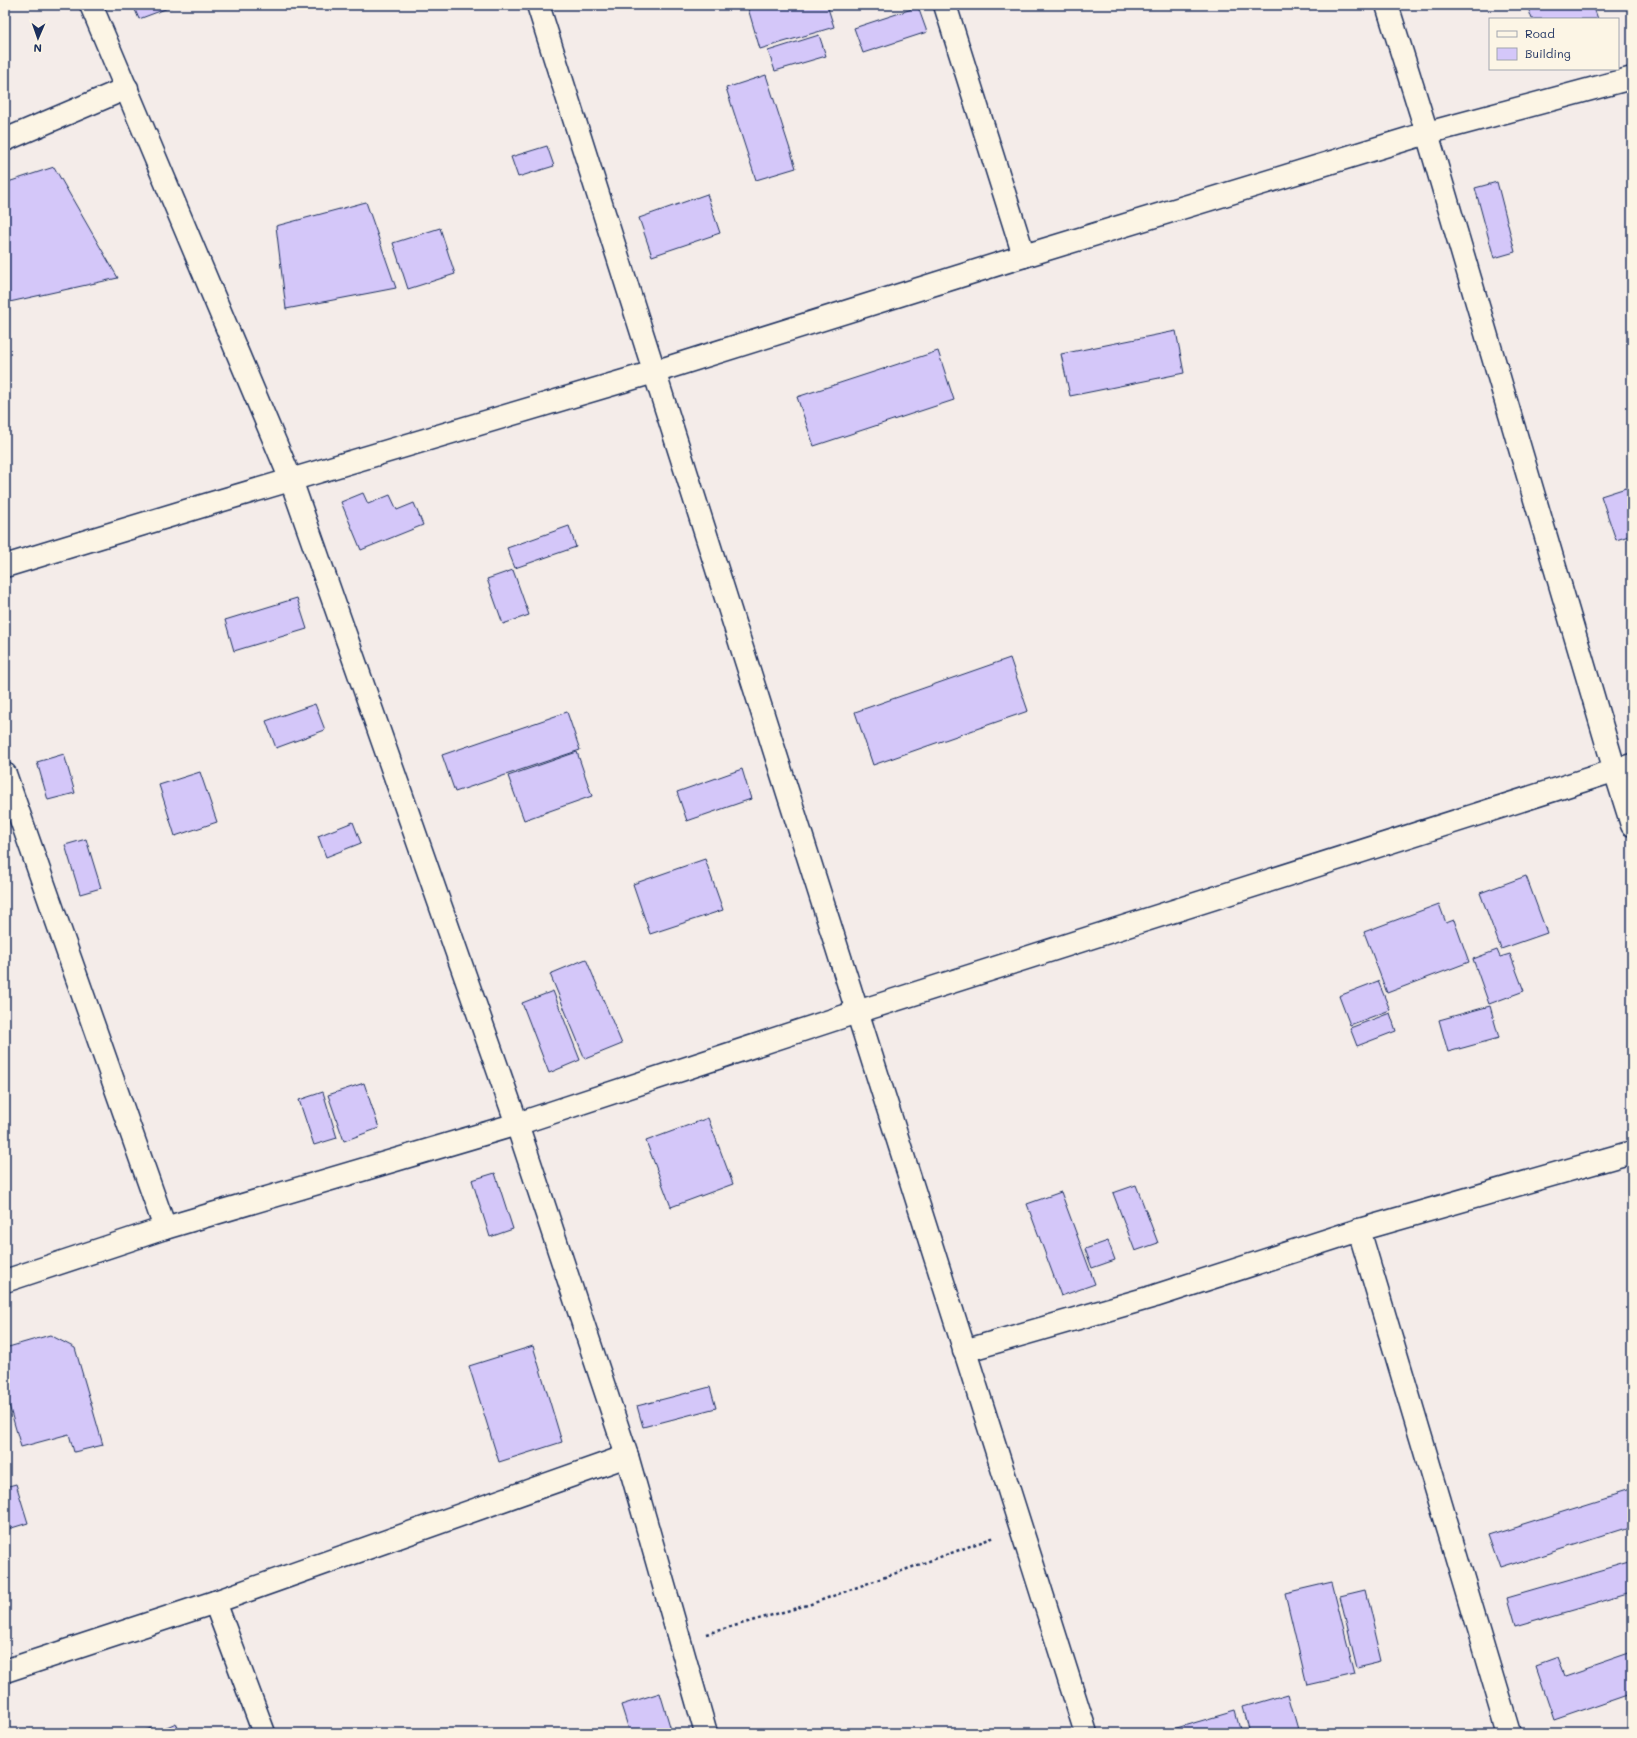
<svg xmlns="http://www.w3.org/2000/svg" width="1637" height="1738" font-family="Mali,sans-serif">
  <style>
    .building { fill: #d4c7f9; stroke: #1b2f5e }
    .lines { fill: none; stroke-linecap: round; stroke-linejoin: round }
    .minor-casing { stroke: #1b2f5e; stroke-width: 25 }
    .path { stroke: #1b2f5e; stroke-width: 2.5; stroke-dasharray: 3 3; stroke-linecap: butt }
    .minor { stroke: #fcf5e5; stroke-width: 22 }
  </style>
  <rect width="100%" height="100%" fill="#f4ece9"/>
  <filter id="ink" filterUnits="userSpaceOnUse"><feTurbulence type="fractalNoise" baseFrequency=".025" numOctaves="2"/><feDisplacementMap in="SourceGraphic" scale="8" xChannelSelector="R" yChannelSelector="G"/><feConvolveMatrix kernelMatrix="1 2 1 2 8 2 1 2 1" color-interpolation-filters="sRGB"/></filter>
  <g filter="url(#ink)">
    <g class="building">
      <path d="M133,5H176L139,19Z"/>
      <path d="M747,5H827L834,27L760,49Z"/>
      <path d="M1527,5H1593L1598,19H1532Z"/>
      <path d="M918,7L927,32L863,53L854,28Z"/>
      <path d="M819,35L826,56L775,71L768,51Z"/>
      <path d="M766,75L796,168L756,180L726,88Z"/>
      <path d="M547,146L554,166L518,177L511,157Z"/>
      <path d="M54,167L118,278L5,303V183Z"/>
      <path d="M1497,182L1515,252L1494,258L1475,188Z"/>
      <path d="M707,194L720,233L652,256L639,218Z"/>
      <path d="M366,202L396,288L286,309L276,226Z"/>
      <path d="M440,228L455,274L408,289L393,243Z"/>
      <path d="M1176,331L1184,373L1070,396L1061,354Z"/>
      <path d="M938,351L954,400L814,446L797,397Z"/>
      <path d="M1632,486V535L1616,540L1601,496Z"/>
      <path d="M363,493L368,504L390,495L397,510L414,503L423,525L361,550L341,502Z"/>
      <path d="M569,526L576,547L515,568L507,548Z"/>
      <path d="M513,570L529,615L503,624L487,579Z"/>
      <path d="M297,598L307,629L234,651L225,620Z"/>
      <path d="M1010,658L1028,711L873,765L855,712Z"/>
      <path d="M315,704L325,730L276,748L266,721Z"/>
      <path d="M567,712L580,750L455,792L442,755Z"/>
      <path d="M577,752L592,796L524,820L508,776Z"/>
      <path d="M64,754L75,793L48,800L37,762Z"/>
      <path d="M742,769L751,799L687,821L677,792Z"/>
      <path d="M200,772L217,822L175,836L159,785Z"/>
      <path d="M353,822L361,843L326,857L318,836Z"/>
      <path d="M86,839L101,888L80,894L65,845Z"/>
      <path d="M705,859L723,910L650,934L633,884Z"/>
      <path d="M1526,876L1547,933L1501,949L1480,893Z"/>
      <path d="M1439,904L1446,923L1454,920L1469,962L1387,993L1364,932Z"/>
      <path d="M1497,950L1500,957L1510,954L1524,991L1489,1004L1473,959Z"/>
      <path d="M586,959L622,1044L585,1059L550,974Z"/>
      <path d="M1378,981L1390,1010L1350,1025L1339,996Z"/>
      <path d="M553,991L580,1060L549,1073L522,1003Z"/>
      <path d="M1490,1006L1499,1038L1448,1052L1439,1020Z"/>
      <path d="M1390,1013L1396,1031L1357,1046L1350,1028Z"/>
      <path d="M364,1083L379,1128L344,1141L328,1095Z"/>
      <path d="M323,1092L337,1138L314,1145L299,1100Z"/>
      <path d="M708,1118L733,1184L671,1207L646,1141Z"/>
      <path d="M495,1173L513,1229L490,1237L472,1180Z"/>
      <path d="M1136,1185L1158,1243L1135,1251L1113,1193Z"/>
      <path d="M1061,1192L1095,1284L1061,1296L1027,1204Z"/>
      <path d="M1108,1241L1115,1260L1092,1268L1085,1249Z"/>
      <path d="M50,1335L75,1348L103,1445L74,1452L69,1434L21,1447L5,1391V1348Z"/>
      <path d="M533,1346L562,1442L499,1462L469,1366Z"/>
      <path d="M710,1387L716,1408L643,1427L637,1406Z"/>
      <path d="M16,1484L28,1523L5,1530V1487Z"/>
      <path d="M1632,1490V1511L1628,1513L1632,1527L1500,1569L1488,1535Z"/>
      <path d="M1632,1562V1592L1515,1626L1507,1598Z"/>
      <path d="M1332,1582L1355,1674L1307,1685L1285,1593Z"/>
      <path d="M1365,1590L1382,1661L1357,1667L1340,1596Z"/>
      <path d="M1632,1654V1693L1554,1720L1536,1667L1558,1659L1565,1677Z"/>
      <path d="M660,1693L672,1733H630L621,1705Z"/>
      <path d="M1288,1694L1299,1733H1250L1243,1707Z"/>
      <path d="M1235,1711L1241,1733H1174L1173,1729Z"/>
      <path d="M176,1723L180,1733H139L151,1728L153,1733Z"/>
    </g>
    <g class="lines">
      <g class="minor-casing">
        <g id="minor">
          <path d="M91,5L291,480L517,1124L627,1456L706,1733"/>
          <path d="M538,5L1086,1733"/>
          <path d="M945,5L1024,256"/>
          <path d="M1387,5L1427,133L1615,771L1632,825"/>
          <path d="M5,140L127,88"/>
          <path d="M5,566L199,507L654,372L1024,256L1427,133L1632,78"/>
          <path d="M5,774L165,1228"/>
          <path d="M1359,1230L1509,1733"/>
          <path d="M5,1281L165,1228L517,1124L857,1012L1632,765"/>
          <path d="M964,1351L1155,1296L1359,1230L1632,1152"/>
          <path d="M215,1602L264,1733"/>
          <path d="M5,1671L215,1602L627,1456"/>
        </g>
      </g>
      <path class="path" d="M706,1634L811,1604L995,1537"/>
      <use href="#minor" class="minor"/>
    </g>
  </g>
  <rect width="1637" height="1738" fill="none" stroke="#fcf5e5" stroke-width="20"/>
  <rect x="10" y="10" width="1617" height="1718" fill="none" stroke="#1b2f5e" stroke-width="1.5" filter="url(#ink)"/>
  <rect x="1489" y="18" width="130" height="52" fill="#fcf5e5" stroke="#a2a6af"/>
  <rect x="1497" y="31" width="20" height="6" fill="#fcf5e5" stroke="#a2a6af"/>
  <text x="1525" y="38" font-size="12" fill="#1b2f5e">Road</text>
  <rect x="1497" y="48" width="20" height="12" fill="#d4c7f9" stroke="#a2a6af"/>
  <text x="1525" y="58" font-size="12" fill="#1b2f5e">Building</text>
  <g transform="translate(38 38) rotate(182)" stroke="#fcf5e5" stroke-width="3" paint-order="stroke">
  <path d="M0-3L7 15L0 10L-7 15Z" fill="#1b2f5e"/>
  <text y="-6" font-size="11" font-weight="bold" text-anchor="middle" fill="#1b2f5e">N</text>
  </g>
</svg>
